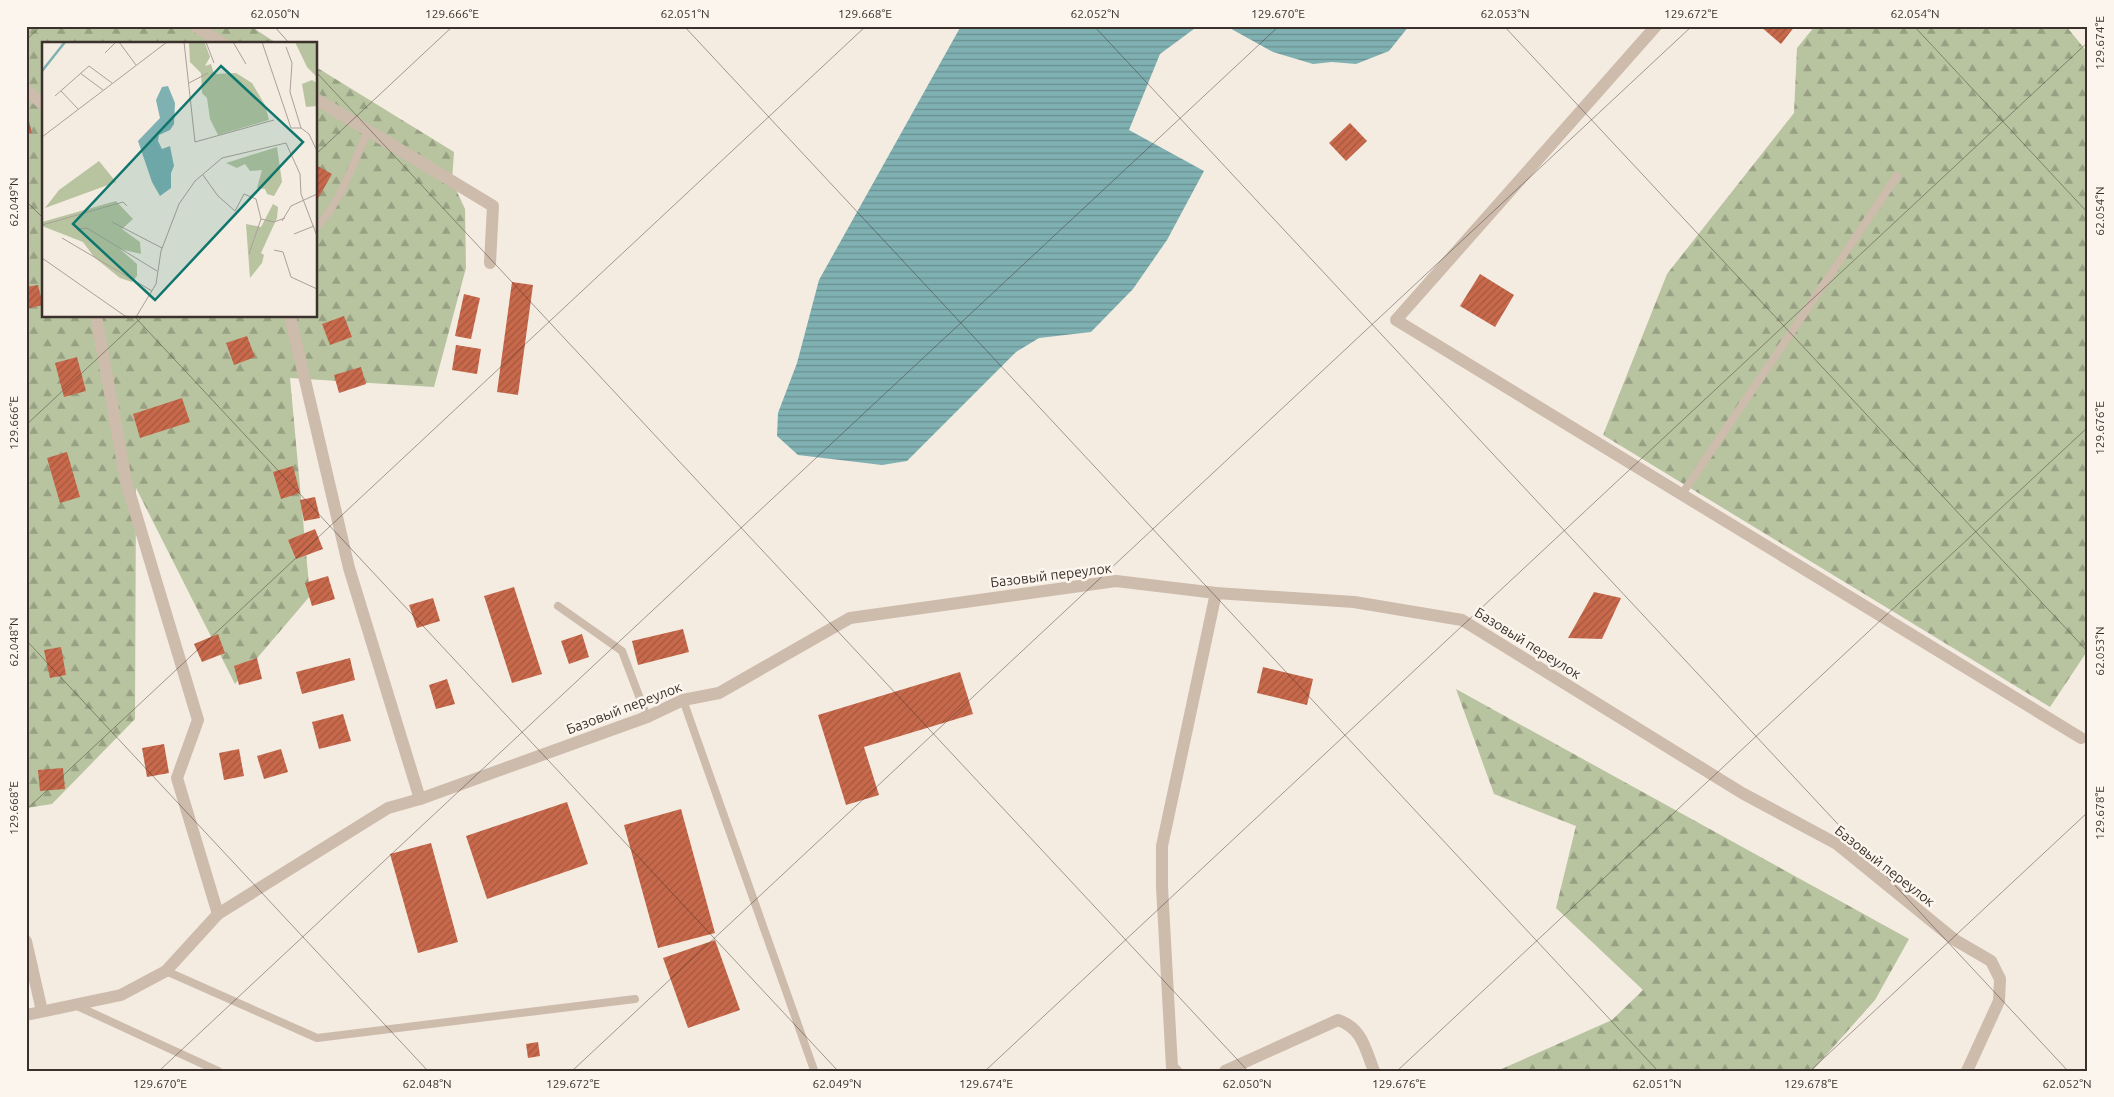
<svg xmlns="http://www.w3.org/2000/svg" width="2114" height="1097" font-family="Ubuntu,sans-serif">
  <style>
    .forest { fill: url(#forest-firs) }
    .water { fill: url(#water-rules) }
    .building { fill: url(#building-hatch) }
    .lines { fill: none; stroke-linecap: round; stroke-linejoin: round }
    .lane { stroke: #cdbbac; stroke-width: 8 }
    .street { stroke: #cdbbac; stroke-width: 12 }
    .ticks { fill: none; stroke: #3b302b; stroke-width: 1; stroke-opacity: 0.45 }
    .labels { text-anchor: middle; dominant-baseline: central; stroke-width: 5; stroke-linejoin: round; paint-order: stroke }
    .street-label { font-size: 14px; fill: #3b302b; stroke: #fbf5ee }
    .inset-river { fill: none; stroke: #7fb0b2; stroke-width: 2.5 }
    .inset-road { fill: none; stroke: #aaa098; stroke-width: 1 }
    .view { fill: #0f766e; fill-opacity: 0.15; stroke: #0f766e; stroke-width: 2.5 }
    .inset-edge { fill: none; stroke: #3b302b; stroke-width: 2.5 }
    .neatline { fill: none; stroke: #3b302b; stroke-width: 2 }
    .ticks-label { font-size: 12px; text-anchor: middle; fill: #3b302b }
  </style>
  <defs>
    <pattern id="forest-firs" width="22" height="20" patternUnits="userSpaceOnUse" patternTransform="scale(1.25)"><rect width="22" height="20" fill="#b8c4a0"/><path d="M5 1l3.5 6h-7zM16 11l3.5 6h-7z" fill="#97a083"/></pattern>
    <pattern id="water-rules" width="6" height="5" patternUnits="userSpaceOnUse" patternTransform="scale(1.25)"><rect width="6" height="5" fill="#7fb0b2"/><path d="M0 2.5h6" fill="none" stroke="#699091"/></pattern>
    <pattern id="building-hatch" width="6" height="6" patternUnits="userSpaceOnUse" patternTransform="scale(1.25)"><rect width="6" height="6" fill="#c8694b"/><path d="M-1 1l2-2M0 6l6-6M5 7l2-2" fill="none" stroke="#a4573f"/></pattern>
  </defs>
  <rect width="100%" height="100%" fill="#f4ebe1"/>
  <g class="forest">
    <path d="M26,26H250L278,44H44V316H316V67L454,152L452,181L465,209L466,268L434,387L290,378L310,596L235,684L136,488L135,719L52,804L26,808Z"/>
    <path d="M1815,26H2066L2088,53V650L2050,707L1603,435L1667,274L1794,113L1797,48Z"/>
    <path d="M1456,689L1909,939L1875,1000L1812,1071H1497L1612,1020L1643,990L1556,908L1576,826L1494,794Z"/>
  </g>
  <g class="water">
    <path d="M961,26H1198L1160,54L1129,130L1204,171L1167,240L1133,289L1091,332L1039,338L1016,352L907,461L882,465L798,455L777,436L778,413L797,363L819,280Z"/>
    <path d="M1226,26H1409L1389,51L1356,64L1332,62L1313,64L1273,52Z"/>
  </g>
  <g class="building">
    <path d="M1760,26H1795L1781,44Z"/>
    <path d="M26,109L32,133L26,134Z"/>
    <path d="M1350,123L1367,141L1346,161L1329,143Z"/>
    <path d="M316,165L332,174L316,202Z"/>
    <path d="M1480,274L1514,295L1495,327L1460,306Z"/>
    <path d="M512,282L533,285L518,395L497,392Z"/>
    <path d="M38,285L43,305L26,309V287Z"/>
    <path d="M464,294L480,298L471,339L455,336Z"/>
    <path d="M344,316L352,337L330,345L322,324Z"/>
    <path d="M247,336L255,357L234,365L226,343Z"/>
    <path d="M456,345L481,349L477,374L452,370Z"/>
    <path d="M77,357L86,391L64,397L55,363Z"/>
    <path d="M361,367L366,384L339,393L334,375Z"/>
    <path d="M182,398L190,422L140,438L133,414Z"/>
    <path d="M67,452L80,497L60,503L47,458Z"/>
    <path d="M293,466L300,493L281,499L273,472Z"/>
    <path d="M315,497L320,518L304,521L300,500Z"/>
    <path d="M315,529L323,549L296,559L288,540Z"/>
    <path d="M328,576L335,599L312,606L305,583Z"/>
    <path d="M514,587L542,674L512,683L484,596Z"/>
    <path d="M1594,592L1621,598L1602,639L1568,638Z"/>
    <path d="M433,598L440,621L417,628L409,605Z"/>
    <path d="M683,629L689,652L638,665L632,641Z"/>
    <path d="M218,634L225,653L202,662L194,644Z"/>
    <path d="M582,634L589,657L569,664L561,641Z"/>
    <path d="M61,647L66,675L50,678L44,650Z"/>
    <path d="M257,658L262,679L239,685L234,666Z"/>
    <path d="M350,658L355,680L302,694L296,672Z"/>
    <path d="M1263,667L1313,679L1307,705L1257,693Z"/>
    <path d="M960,672L973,714L864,747L879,795L846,805L818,715Z"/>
    <path d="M447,679L455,704L436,709L429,685Z"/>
    <path d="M343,714L351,741L319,749L312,722Z"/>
    <path d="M164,744L169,773L147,777L142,748Z"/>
    <path d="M239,749L244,776L224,780L219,753Z"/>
    <path d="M281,749L288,772L264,779L257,756Z"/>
    <path d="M63,768L65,789L40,791L38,770Z"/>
    <path d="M567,802L588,864L487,899L466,836Z"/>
    <path d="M681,809L715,933L658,948L624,825Z"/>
    <path d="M431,843L458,942L418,953L390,854Z"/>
    <path d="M715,940L740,1010L688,1028L663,958Z"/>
    <path d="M538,1042L540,1056L528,1058L526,1044Z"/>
  </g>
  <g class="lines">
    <g class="lane">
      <path d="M316,227C338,208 356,158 368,130"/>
      <path d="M1682,494L1897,176"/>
      <path d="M558,606L622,651L647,717"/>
      <path d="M683,700L814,1070"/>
      <path d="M166,971L317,1038L635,999"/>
      <path d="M75,1005L218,1071"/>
    </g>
    <g class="street">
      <path d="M195,26L224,44"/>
      <path d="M1656,26L1396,320L2081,738"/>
      <path d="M26,90L44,105"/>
      <path d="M316,99L493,206L490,263"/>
      <path d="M96,316L126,481L198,720L177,778L218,914"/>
      <path d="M290,316L349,568L420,799"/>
      <path d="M26,941L42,1011"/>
      <path d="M26,1015L121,995L166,971L218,914L388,808L420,799L647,717L683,700L719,693L850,618L1116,581L1216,593L1354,602L1462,620L1742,793L1837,844L1955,940L1991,961L2000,979L1999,1001L1967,1071"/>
      <path d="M1176,1071L1172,1067L1162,887V846L1216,593"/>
      <path d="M1225,1071L1338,1020C1362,1028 1365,1048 1374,1071"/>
    </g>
  </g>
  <path class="ticks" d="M274,26L290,44M684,26L1658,1071M1094,26L2068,1071M1504,26L2088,652M1914,26L2088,213M26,40L41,26M316,72L1248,1071M316,154L453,26M26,201L44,219M134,316L838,1071M26,425L143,316M26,640L428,1071M26,810L866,26M159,1071L1279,26M572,1071L1692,26M985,1071L2088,42M1397,1071L2088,427M1810,1071L2088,812"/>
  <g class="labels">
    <g class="street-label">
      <text transform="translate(1051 575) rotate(-7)">Базовый переулок</text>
      <text transform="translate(1528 643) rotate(32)">Базовый переулок</text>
      <text transform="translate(624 708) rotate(-21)">Базовый переулок</text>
      <text transform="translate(1885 866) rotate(38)">Базовый переулок</text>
    </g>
  </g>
  <g transform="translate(42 42)">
    <rect width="275" height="275" fill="#f4ebe1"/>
    <path d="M253,0H275V35L265,25ZM147,1H163L168,15L163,24L169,22L172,32L194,31L210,41L223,63L227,78L176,93L168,77L165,56L160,51L159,31L148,20ZM270,38L275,41V64L264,65L260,42ZM235,105L240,140L232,154L225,152L223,147L215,146L220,128L208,129L203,122L195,126L184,121ZM57,119L74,140L3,166L17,148ZM74,159L91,177L80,187L98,200L99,212L78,207L95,222V234L90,240L78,236L52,215L41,200L0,184V180ZM231,162L236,165L235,176L219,211L222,213L220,221L208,236L204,182L219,185Z" fill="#b8c4a0"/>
    <path d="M126,44L133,61L132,82L128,88L117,93L116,99L120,107L128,104L132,124L129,131V146L118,154L110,140L96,99L118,76L114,58L120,45Z" fill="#7fb0b2"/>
    <path class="inset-river" d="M0,29L23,0"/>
    <path class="inset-road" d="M77,0L94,23M142,0L153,100L232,78M164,0L172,21M191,0L204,22M220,0L249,86H259M244,5L250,21L248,50L259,86L267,92L275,109M63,11L74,0M38,31L61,48M147,41L166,31M19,49L36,67M13,54L47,24L70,41M0,95L125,0M161,133L176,154L193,169L202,152L214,157L219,177M240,179L249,164L275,152M70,180L120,206M0,183L81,160L85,164M35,187L45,186L115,229M252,192L272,184M20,196L110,249M232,208L241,210L249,235L275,247M207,212L219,177L232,180L243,176M0,216L83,274L94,275M94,275L114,242L119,209L137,162L153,139L180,116L244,101L258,132L259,152L275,194"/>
    <path class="view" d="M179,24L261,100L113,258L31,182Z"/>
    <rect width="275" height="275" class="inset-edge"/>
  </g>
  <rect width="2114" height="1097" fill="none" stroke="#fbf5ee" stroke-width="55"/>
  <rect x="28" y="28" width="2058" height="1042" class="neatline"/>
  <g class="ticks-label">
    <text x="275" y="18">62.050°N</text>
    <text x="452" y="18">129.666°E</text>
    <text x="685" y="18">62.051°N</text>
    <text x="865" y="18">129.668°E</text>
    <text x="1095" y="18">62.052°N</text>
    <text x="1278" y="18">129.670°E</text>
    <text x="1505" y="18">62.053°N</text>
    <text x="1691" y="18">129.672°E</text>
    <text x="1915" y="18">62.054°N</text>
    <text transform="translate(2100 43) rotate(-90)" y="4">129.674°E</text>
    <text transform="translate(14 202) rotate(-90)" y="4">62.049°N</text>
    <text transform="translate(2100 211) rotate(-90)" y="4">62.054°N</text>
    <text transform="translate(14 423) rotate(-90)" y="4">129.666°E</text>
    <text transform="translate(2100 428) rotate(-90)" y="4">129.676°E</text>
    <text transform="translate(14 642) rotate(-90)" y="4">62.048°N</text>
    <text transform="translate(2100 651) rotate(-90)" y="4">62.053°N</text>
    <text transform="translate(14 808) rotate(-90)" y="4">129.668°E</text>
    <text transform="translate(2100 813) rotate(-90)" y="4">129.678°E</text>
    <text x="160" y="1088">129.670°E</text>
    <text x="427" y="1088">62.048°N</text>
    <text x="573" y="1088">129.672°E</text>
    <text x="837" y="1088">62.049°N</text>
    <text x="986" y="1088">129.674°E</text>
    <text x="1247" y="1088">62.050°N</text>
    <text x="1399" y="1088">129.676°E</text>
    <text x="1657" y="1088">62.051°N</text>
    <text x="1811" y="1088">129.678°E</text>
    <text x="2067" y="1088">62.052°N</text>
  </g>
</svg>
